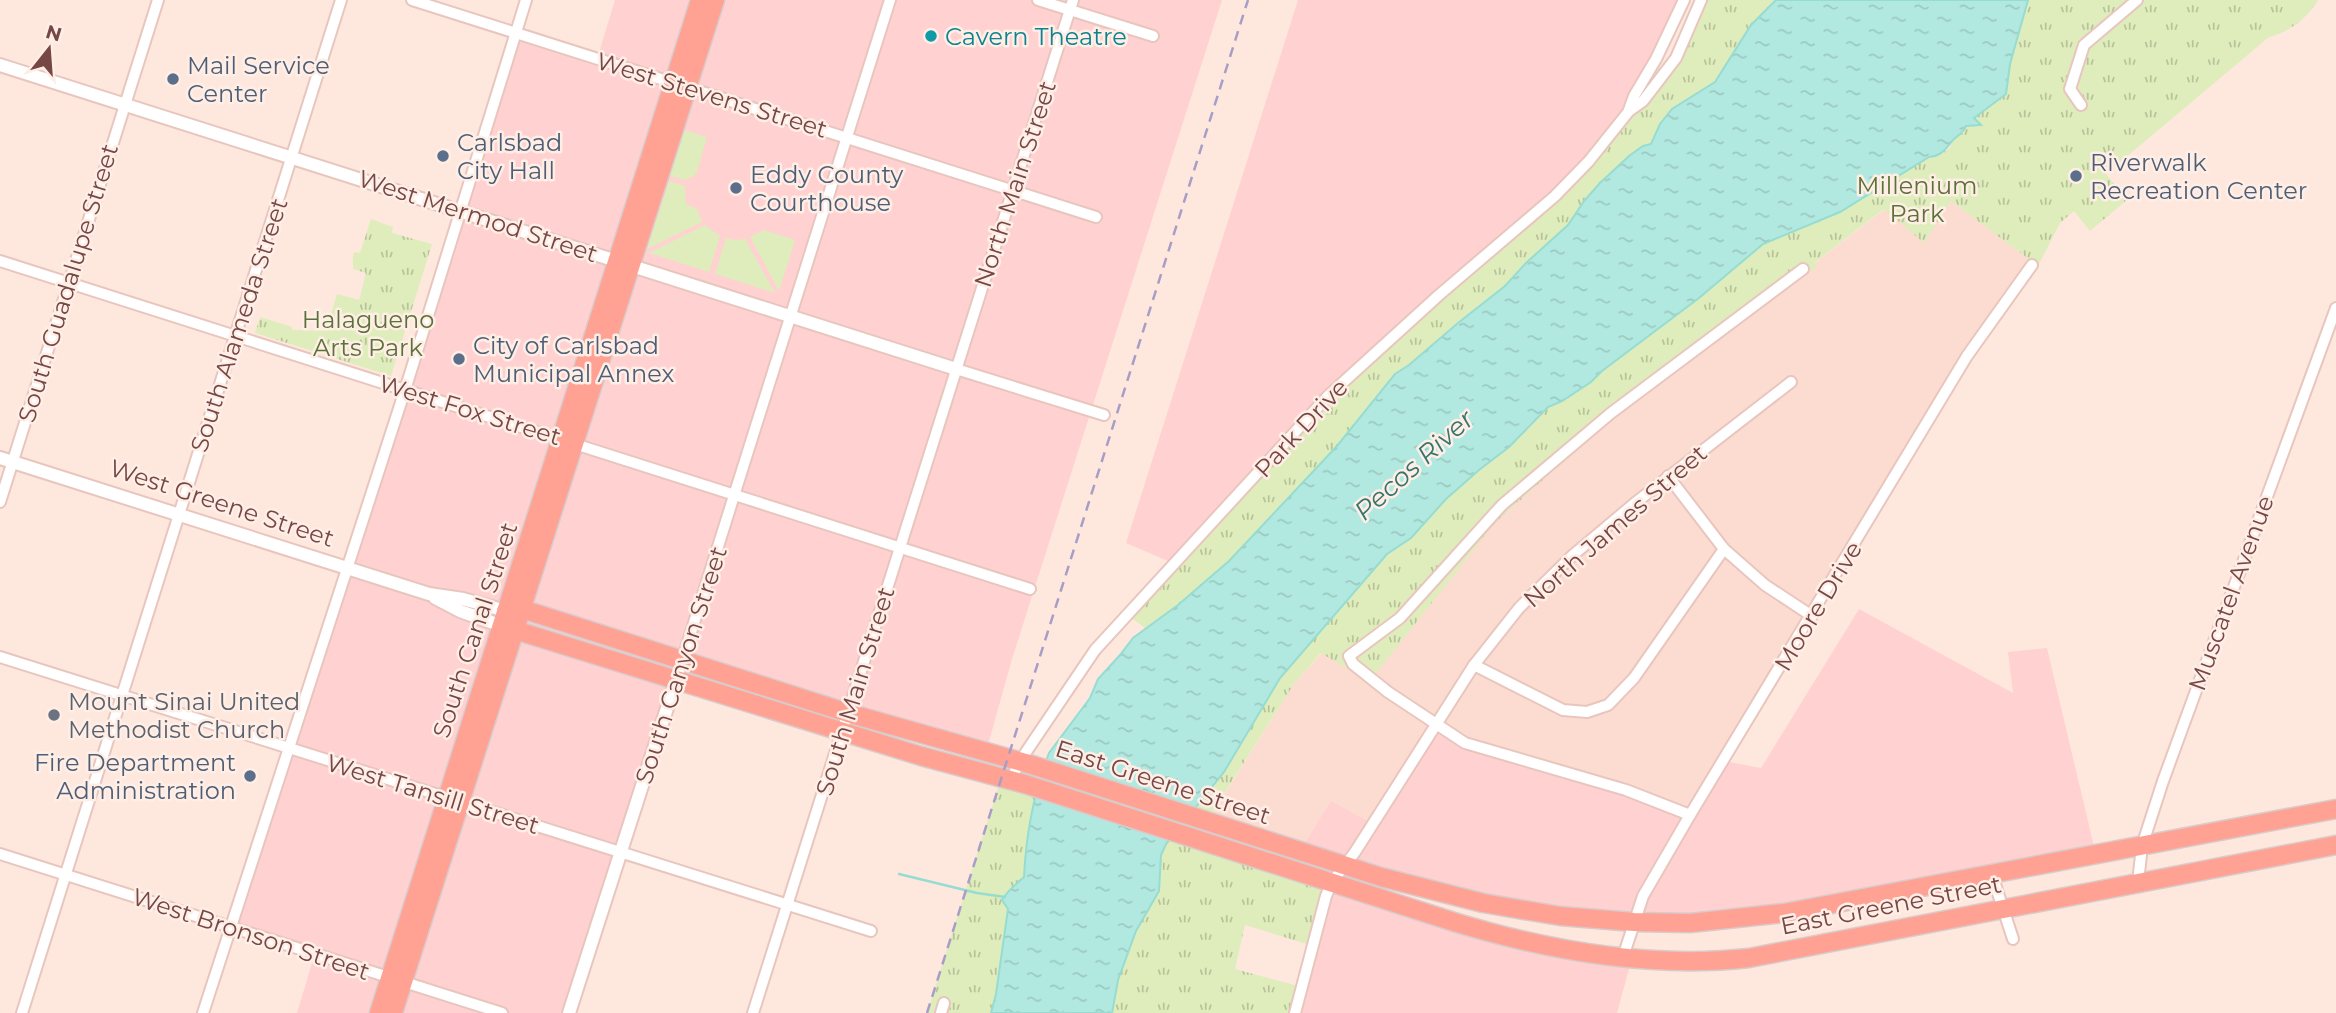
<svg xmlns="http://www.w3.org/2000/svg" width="2336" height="1013" font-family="Montserrat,sans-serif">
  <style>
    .residential { fill: #fcdcd1 }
    .commercial { fill: #ffd1d1 }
    .grass { fill: #deedbb }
    .park { fill: url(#park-tufts) }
    .water { fill: url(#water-ripples); stroke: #96dcd2; stroke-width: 2 }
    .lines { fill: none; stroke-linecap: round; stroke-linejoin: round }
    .stream { stroke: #96dcd2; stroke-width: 2.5 }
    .minor-casing { stroke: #e8c6be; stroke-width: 14 }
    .tertiary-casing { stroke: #e8c6be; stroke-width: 16 }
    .trunk-casing { stroke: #d9cbcb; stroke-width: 21 }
    .minor { stroke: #fff; stroke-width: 10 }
    .tertiary { stroke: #fff; stroke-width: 12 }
    .trunk { stroke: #ffa293; stroke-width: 18 }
    .rail { stroke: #a79dc7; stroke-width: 2.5; stroke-dasharray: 10 7; stroke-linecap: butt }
    .culture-dot { fill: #0f9aa8; stroke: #ffeee6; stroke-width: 2.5 }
    .service-dot { fill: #5c6f8a; stroke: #ffeee6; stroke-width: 2.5 }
    .worship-dot { fill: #6b7280; stroke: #ffeee6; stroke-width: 2.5 }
    .labels { text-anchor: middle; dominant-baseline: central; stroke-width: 5; stroke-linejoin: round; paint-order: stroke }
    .culture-label { font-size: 24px; fill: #0d838f; stroke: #ffeee6; text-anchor: start }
    .service-label { font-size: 24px; fill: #4e5e75; stroke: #ffeee6; text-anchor: start }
    .street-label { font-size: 24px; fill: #764744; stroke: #ffeee6 }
    .park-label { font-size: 24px; fill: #5a7137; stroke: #ffeee6 }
    .worship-label { font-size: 24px; fill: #5b616d; stroke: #ffeee6; text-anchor: start }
    .water-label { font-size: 26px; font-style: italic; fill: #34766d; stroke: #ffeee6 }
  </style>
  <defs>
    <pattern id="park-tufts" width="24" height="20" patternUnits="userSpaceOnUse" patternTransform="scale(1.75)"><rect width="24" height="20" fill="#deedbb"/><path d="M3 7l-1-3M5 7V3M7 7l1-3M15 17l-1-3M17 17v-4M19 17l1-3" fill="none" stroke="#b9c29a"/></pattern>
    <pattern id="water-ripples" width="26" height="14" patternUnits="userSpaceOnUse" patternTransform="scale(1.75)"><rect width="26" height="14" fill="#b1e9e0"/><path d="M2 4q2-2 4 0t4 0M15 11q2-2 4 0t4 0" fill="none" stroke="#9cc9c1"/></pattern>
  </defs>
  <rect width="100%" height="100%" fill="#fee8de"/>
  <path class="residential" d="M1950,200L2034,263L2010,295L1690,815L1373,824L1300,851L1207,822L1294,684L1322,653L1369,681L1495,522L1614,417L1885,209Z"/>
  <g class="commercial">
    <path d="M615,0H1222L1012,659L986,752L682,660L569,1013H297L315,953L230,927L516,33L597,59Z"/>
    <path d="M1298,0H1684L1662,48L1601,146L1175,564L1126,543Z"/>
    <path d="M1859,609L2013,693L2008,652L2047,648L2096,855L1784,913L1560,916L1300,851L1331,801L1373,824L1436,723L1465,743L1690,815L1724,761L1761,768Z"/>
    <path d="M1332,882L1454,922L1632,958L1617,1013H1295Z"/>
  </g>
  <g class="grass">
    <path d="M684,130L707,137L697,172L694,176L685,180L670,176Z"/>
    <path d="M669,181L685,186L686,204L697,209L702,222L647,249Z"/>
    <path d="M705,225L720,236L709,272L649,253Z"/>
    <path d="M764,230L795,240L779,291L750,237Z"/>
    <path d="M726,238L736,240L745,239L775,293L715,274Z"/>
  </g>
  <g class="park">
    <path d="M1701,0H1776L1751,25L1715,82L1672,109L1651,144L1643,146L1629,156L1600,183L1584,201L1568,225L1513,276L1505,286L1457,323L1409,365L1395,374L1338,446L1247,544L1178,605L1145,628L1126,614L1328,396L1535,214L1676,58Z"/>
    <path d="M2028,0H2318C2309,17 2288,33 2269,37L2106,174L2127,200L2090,231L2074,211L2060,223L2038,266L1951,201L1924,243L1884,209L1814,263L1818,266L1614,417L1496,522L1369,682L1321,653L1294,684L1196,838L1332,882L1313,946L1245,925L1235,969L1302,987L1295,1013H1112L1118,979L1136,931L1159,891L1161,855L1166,843L1224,772L1280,678L1387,554L1411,538L1446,499L1479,470L1509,447L1548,407L1562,401L1591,382L1602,371L1699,298L1763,244L1840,212L1930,157H1935L1950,148L1953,140L1963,133L1966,126L1976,120L1974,118L2006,93L2010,64Z"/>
    <path d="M371,219L393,227L392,233L432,244L391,376L255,333L260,317L292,327V330L326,331L337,294L359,300L366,273L353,269V254L355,252L360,253Z"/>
    <path d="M1001,778L1039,789L1033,808L1024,878L1002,900L1008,909L996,994L991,1013H927Z"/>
  </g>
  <path class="water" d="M1776,0H2028L2010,64L2006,94L1974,118L1981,125L1966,126C1963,134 1959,134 1953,140C1946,148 1942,156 1929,157L1840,212L1763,244L1699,298L1602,371L1591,382L1562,401L1548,407L1509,447L1479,470L1446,499L1411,538L1387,554L1280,678L1224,772L1166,844L1161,855L1159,891L1136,931L1118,980L1112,1013H991L996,994L1008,909L1002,900C1007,891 1016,884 1024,877C1026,836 1034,792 1049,753L1090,698L1098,679L1120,655L1133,638L1178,605L1229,561L1337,446L1395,374L1409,365L1458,323L1505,286L1526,263L1568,225L1584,201L1600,183L1629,156L1643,146L1651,144L1660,124L1672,109L1715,82L1751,25Z"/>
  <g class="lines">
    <path class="stream" d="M899,874L977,893L1005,897"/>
    <g class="minor-casing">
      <g id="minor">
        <path d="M412,0L1096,217"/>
        <path d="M1038,0L1153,36"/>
        <path d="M2081,105L2070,89L2084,45L2137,0"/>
        <path d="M1629,110L1634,96L1656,59L1684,0"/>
        <path d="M0,261L1030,589"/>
        <path d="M956,369L1104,415"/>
        <path d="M1668,476L1724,549L1765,585L1812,616"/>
        <path d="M0,502L158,0"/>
        <path d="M0,657L871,931"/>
        <path d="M1474,665L1563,710L1587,712L1608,705L1634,678L1724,549"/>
        <path d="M676,680L890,0"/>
        <path d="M1010,780L1026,752L1095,650L1328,396L1439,295L1555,196L1589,161L1629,111L1643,101L1676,58L1701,0"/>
        <path d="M1690,815L1626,790L1465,743L1388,692L1353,664L1349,656L1400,618L1502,505L1611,413L1803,269"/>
        <path d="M0,854L502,1013"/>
        <path d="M1992,875L2013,939"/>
        <path d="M2138,882L2142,846L2163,781L2336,308"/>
        <path d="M1623,957L1643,896L1690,815L1967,356L2032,265"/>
        <path d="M22,1013L341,0"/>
        <path d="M203,1013L405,390L526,0"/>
        <path d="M753,1013L1073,0"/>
        <path d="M941,1013L944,1003"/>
        <path d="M1295,1013L1326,896L1332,882L1355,852L1474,665L1519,608L1573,555L1635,503L1791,382"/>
      </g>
    </g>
    <g class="tertiary-casing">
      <g id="tertiary">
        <path d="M0,65L956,369"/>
        <path d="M0,458L429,594L463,599L506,611"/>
        <path d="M435,598L460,611L502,626"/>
        <path d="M569,1013L676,680"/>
      </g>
    </g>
    <g class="trunk-casing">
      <g id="trunk">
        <path d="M506,611L522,609L848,713L1029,764L1381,877L1483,903L1560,916L1634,922L1690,923L1784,913L2336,809"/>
        <path d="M502,626L921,756L1025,784L1454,922C1549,951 1649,969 1749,958L2336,845"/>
        <path d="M379,1013L700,0"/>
        <path d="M393,1013L715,0"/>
      </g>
    </g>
    <use href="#minor" class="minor"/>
    <use href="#tertiary" class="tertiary"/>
    <use href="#trunk" class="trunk"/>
    <path class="rail" d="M927,1013L1248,0"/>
  </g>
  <circle class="culture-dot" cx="931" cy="36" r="7"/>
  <g class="service-dot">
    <circle cx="173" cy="79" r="7"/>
    <circle cx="443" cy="156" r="7"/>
    <circle cx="2076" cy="176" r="7"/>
    <circle cx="736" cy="188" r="7"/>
    <circle cx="459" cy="359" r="7"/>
    <circle cx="250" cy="776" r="7"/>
  </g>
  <circle class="worship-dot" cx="54" cy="715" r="7"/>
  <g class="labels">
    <g class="culture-label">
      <text x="945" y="36">Cavern Theatre</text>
    </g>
    <g class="service-label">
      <text x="187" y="65">Mail Service<tspan x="187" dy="28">Center</tspan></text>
      <text x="457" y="142">Carlsbad<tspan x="457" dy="28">City Hall</tspan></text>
      <text x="2090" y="162">Riverwalk<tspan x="2090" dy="28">Recreation Center</tspan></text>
      <text x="750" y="174">Eddy County<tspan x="750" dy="28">Courthouse</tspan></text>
      <text x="473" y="345">City of Carlsbad<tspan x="473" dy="28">Municipal Annex</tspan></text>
      <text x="236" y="762" text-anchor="end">Fire Department<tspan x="236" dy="28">Administration</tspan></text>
    </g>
    <g class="street-label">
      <text transform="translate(712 95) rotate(17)">West Stevens Street</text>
      <text transform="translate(1015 184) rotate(-72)">North Main Street</text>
      <text transform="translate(478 216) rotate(18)">West Mermod Street</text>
      <text transform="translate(68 283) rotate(-73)">South Guadalupe Street</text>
      <text transform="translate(239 325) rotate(-72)">South Alameda Street</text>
      <text transform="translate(470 410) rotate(17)">West Fox Street</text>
      <text transform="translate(1301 428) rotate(-47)">Park Drive</text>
      <text transform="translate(222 503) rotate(18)">West Greene Street</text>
      <text transform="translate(1615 526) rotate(-41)">North James Street</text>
      <text transform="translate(2231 593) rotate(-70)">Muscatel Avenue</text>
      <text transform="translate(1818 606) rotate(-59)">Moore Drive</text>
      <text transform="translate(475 630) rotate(-72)">South Canal Street</text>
      <text transform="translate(681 665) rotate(-72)">South Canyon Street</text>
      <text transform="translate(855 691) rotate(-73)">South Main Street</text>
      <text transform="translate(1163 782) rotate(18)">East Greene Street</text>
      <text transform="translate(433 794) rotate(17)">West Tansill Street</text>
      <text transform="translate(1891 905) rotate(-11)">East Greene Street</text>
      <text transform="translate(251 934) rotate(18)">West Bronson Street</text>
    </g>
    <g class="park-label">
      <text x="1917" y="185">Millenium<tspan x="1917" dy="28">Park</tspan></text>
      <text x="368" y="319">Halagueno<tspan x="368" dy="28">Arts Park</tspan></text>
    </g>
    <g class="worship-label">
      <text x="68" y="701">Mount Sinai United<tspan x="68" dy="28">Methodist Church</tspan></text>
    </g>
    <g class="water-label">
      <text transform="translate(1414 465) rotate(-42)">Pecos River</text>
    </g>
  </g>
  <g transform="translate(49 49) rotate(17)" stroke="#ffeee6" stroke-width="5" paint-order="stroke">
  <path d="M0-5L12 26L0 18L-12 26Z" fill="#764744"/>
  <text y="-10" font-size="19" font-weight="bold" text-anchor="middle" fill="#764744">N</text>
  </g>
</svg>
